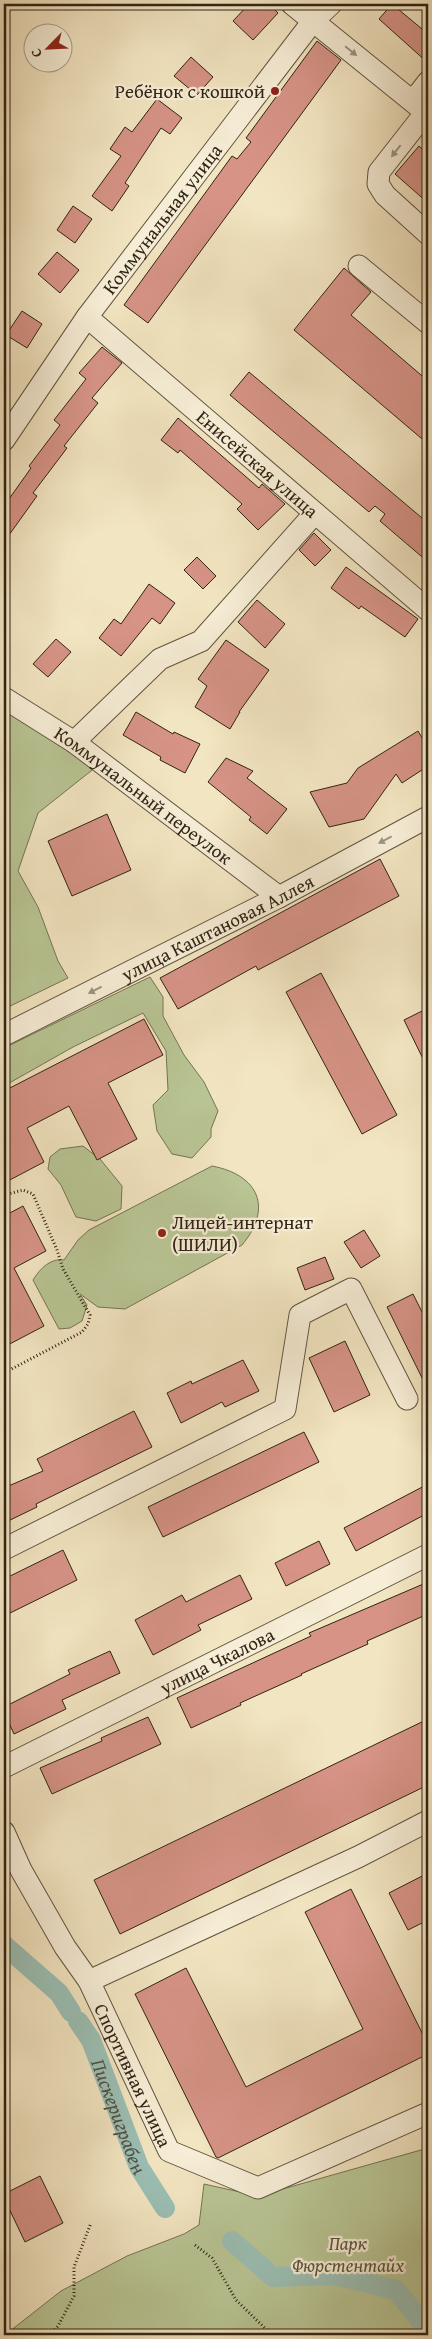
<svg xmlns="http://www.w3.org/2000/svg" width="432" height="2339" font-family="'Gentium Book Plus',serif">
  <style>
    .green { fill: #b9c594; stroke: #747454 }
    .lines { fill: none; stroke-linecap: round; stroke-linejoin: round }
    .canal { stroke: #9bbfb4; stroke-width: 20 }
    .building { fill: #d69386; stroke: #302415 }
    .minor-casing { stroke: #605440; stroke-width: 23 }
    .path { stroke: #302415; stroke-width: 3; stroke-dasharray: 1 2.5; stroke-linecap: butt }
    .minor { stroke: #f7eed7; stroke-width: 21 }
    .oneway { fill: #9d9380 }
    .poi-dot { fill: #8f2418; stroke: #f7eed7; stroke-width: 2 }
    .labels { text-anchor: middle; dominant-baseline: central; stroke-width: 4.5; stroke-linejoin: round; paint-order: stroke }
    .poi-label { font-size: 19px; fill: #302415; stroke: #f7eed7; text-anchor: end }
    .street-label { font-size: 19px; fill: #302415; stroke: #f7eed7 }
    .park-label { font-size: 19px; font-style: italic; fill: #59543b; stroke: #f7eed7 }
    .water-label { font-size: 20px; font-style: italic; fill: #505245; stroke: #f7eed7 }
  </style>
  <rect width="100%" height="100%" fill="#f2e5c1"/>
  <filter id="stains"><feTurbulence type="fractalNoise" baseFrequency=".004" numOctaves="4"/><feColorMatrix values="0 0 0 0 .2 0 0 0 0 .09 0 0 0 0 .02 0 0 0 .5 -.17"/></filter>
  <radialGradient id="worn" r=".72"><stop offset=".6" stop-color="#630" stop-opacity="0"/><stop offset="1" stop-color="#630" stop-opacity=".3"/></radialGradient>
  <g class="green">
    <path d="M8,710L96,767L38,813L18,871L38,907L58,961L68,978L4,1009V714Z"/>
    <path d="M150,977L163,997V1016L184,1055L204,1082L218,1111L211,1129V1137L192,1158L172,1154L157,1131L153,1105L168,1090L166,1051L143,1013L73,1047L4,1086V1048Z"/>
    <path d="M83,1146L100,1159L122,1186L121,1209L96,1221L76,1217L61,1185L48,1169L50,1157L60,1149Z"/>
    <path d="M212,1166C259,1175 273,1208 242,1245L125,1309L98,1307L80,1294L87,1305L82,1321L70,1328L59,1329L33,1280C40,1269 50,1258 64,1260L78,1240L89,1230Z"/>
    <path d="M428,2148V2335H5L61,2291L127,2256L184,2234L199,2225L204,2184L258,2196Z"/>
  </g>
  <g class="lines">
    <g class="canal">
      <path d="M4,1945L59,1993L71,2012"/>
      <path id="s1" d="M78,2021L91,2040L139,2167L165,2208"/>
      <path d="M232,2241L273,2277L335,2275L396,2290L428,2330"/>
    </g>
  </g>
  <g class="building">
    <path d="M249,4H269L278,13L253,40L233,21Z"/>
    <path d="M392,4L428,34V63L379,19Z"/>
    <path d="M317,41L341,60L148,323L124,305L232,156L237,159L251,142L246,138Z"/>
    <path d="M191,57L213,77L197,95L174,76Z"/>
    <path d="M157,99L182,118L170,134L161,128L125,183L129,186L112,211L92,196L121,156L110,149L125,127L132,132Z"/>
    <path d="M419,146L428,154V203L395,174Z"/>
    <path d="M73,206L92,219L75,243L57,230Z"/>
    <path d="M57,252L79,270L60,293L38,274Z"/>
    <path d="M344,268L371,292L351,315L428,381V444L294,330Z"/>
    <path d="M22,311L42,324L27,348L6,335Z"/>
    <path d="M102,347L122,363L92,398L98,403L64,446L67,448L33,493L37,496L4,542V506L31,468L29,466L60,425L54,420L86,379L79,373Z"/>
    <path d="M249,372L428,523V562L380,521L385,514L375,506L369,512L230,395Z"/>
    <path d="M178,418L259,488L262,484L285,504L258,530L237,509L242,504L180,450L178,453L161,440Z"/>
    <path d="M314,533L331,550L315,566L299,550Z"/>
    <path d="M197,557L216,576L203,589L184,570Z"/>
    <path d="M346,567L418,619L405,637L361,606L359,609L331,588Z"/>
    <path d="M149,584L175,603L160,624L152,618L121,656L99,638L114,619L121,624Z"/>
    <path d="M257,600L285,624L265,648L238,622Z"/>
    <path d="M56,639L71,652L48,677L33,664Z"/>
    <path d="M226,640L269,670L239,712H240L230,729L195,707L207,686L198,679Z"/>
    <path d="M136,712L173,734L174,732L200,744L185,773L160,760L161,757L123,735Z"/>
    <path d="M418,731L428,748V766L402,783L396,774L364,819L329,827L310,792L347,783L358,768Z"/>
    <path d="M226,758L253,771L247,778L287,809L267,834L249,820L251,817L208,782Z"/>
    <path d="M107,814L131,870L72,896L48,841Z"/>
    <path d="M380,859L399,896L258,970L256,966L178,1009L160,978Z"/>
    <path d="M321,973L397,1115L362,1134L286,992Z"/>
    <path d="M428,1008V1069L404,1020Z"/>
    <path d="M144,1019L163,1055L108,1083L137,1139L97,1160L69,1106L27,1128L44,1162L4,1183V1091Z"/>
    <path d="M23,1206L46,1251L14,1268L44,1326L4,1347V1216Z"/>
    <path d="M364,1230L380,1256L361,1268L344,1242Z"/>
    <path d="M325,1257L334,1279L305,1290L297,1268Z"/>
    <path d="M413,1294L428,1324V1390L387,1307Z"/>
    <path d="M345,1341L370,1395L334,1412L309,1358Z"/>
    <path d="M243,1360L259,1391L225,1407L222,1402L181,1423L167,1393L191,1381L192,1384Z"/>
    <path d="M134,1411L152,1447L36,1504L37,1507L4,1523V1488L43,1471L37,1459Z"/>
    <path d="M304,1432L319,1462L163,1537L148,1507Z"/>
    <path d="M428,1484V1513L356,1551L344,1528Z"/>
    <path d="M319,1541L330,1564L286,1586L275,1563Z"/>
    <path d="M63,1550L77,1580L4,1616V1579Z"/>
    <path d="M240,1575L252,1599L198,1625L201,1630L153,1655L135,1620L182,1595L186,1602Z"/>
    <path d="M428,1582V1614L367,1641L368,1644L301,1674L302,1675L240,1703L241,1705L191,1728L177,1698L311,1636L309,1633Z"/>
    <path d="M110,1651L120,1673L62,1700L66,1709L14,1734L4,1712V1707L70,1674L68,1670Z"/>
    <path d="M148,1717L161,1744L52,1794L40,1768L102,1741L101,1738Z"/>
    <path d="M428,1719V1785L120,1934L94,1880Z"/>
    <path d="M428,1873V1920L408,1930L389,1893Z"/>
    <path d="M351,1889L428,2045V2054L218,2158L216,2157L135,1994L186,1968L246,2087L363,2029L305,1912Z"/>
    <path d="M40,2176L63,2223L25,2242L4,2198V2194Z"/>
  </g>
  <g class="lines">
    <g class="minor-casing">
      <g id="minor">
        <path d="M292,4L428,114"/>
        <path d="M413,101L428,82"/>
        <path d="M426,112L379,172L378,184L385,195L428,234"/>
        <path d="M359,266L428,323"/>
        <path id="s2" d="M87,317L428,610"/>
        <path id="s3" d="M4,440L87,317L313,21L331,4"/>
        <path id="s4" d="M4,698L74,742L279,897"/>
        <path d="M74,742L160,659L201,641L315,513"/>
        <path id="s5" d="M4,1035L279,897L428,817"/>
        <path d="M4,1549L285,1409L300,1315L351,1289L407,1399"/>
        <path id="s6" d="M4,1767L428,1555"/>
        <path id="s7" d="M4,1832L21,1870L65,1947L89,1981L169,2151L258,2188L428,2113"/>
        <path d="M89,1981L358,1857L428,1821"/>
      </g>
    </g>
    <g class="path">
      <path d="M4,1192L8,1194L23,1190L33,1194L57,1250L63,1269L90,1315L88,1324L82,1332L4,1373"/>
      <path d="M195,2245L212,2258L236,2300L272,2335"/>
      <path d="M50,2335L58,2326L74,2296V2267L91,2223"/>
    </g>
    <use href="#minor" class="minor"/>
  </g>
  <defs><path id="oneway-solid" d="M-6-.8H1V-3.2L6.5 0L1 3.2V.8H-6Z" transform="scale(1.25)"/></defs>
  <g class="oneway">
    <use href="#oneway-solid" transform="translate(351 51) rotate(39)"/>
    <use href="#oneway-solid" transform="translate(396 151) rotate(128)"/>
    <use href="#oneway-solid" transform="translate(385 840) rotate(152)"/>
    <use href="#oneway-solid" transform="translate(95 990) rotate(153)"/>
  </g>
  <g class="poi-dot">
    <circle cx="275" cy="91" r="5"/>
    <circle cx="162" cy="1233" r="5"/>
  </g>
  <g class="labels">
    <g class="poi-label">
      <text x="265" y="91">Ребёнок с кошкой</text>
      <text x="172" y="1222" text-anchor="start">Лицей-интернат<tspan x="172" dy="22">(ШИЛИ)</tspan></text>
    </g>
    <g class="street-label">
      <text stroke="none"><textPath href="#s3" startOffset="272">Коммунальная улица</textPath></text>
      <text stroke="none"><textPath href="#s2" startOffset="225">Енисейская улица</textPath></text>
      <text stroke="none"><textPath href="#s4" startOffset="170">Коммунальный переулок</textPath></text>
      <text stroke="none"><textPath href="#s5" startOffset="239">улица Каштановая Аллея</textPath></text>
      <text stroke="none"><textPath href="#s6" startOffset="238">улица Чкалова</textPath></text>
      <text stroke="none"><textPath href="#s7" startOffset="276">Спортивная улица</textPath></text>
    </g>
    <g class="park-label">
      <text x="348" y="2243">Парк<tspan x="348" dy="22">Фюрстентайх</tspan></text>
    </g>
    <g class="water-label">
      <text stroke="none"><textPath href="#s1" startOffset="104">Пискериграбен</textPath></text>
    </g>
  </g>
  <rect width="432" height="2339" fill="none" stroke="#f2e5c1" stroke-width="20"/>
  <rect x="5" y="5" width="422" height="2329" fill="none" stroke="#302415" stroke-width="2.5"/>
  <rect x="10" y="10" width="412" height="2319" fill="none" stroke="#302415"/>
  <g transform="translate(48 48) rotate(246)"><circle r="24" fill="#f7eed7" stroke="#a79d89"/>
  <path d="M0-4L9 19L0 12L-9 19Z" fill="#8f2418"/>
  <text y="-8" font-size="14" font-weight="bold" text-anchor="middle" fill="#302415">С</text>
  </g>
  <rect width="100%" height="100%" filter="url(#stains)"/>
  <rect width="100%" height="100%" fill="url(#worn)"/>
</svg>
